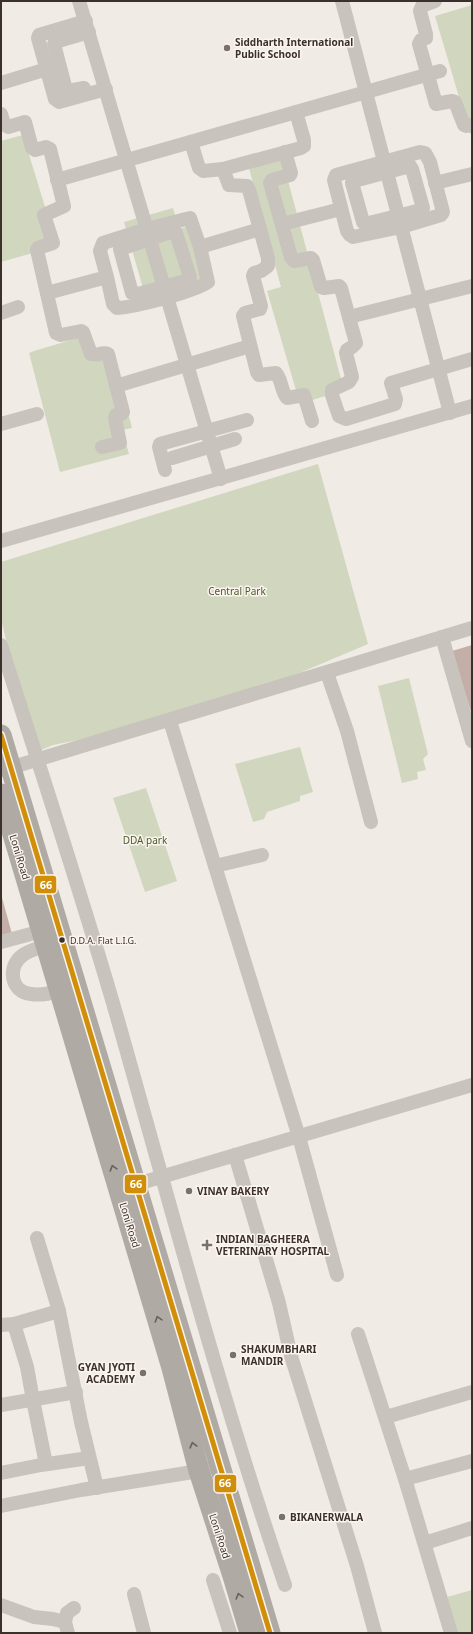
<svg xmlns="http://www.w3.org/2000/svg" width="473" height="1634" font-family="'Noto Sans',sans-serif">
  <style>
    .green { fill: #d1d6bf }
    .building { fill: #c3afa7 }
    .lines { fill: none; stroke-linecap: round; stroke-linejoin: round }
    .minor { stroke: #c9c3be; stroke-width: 14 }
    .highway { stroke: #afaaa4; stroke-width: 21 }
    .bus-1-casing { stroke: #fbf5ee; stroke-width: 8 }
    .bus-1 { stroke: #d18e09; stroke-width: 5 }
    .oneway { stroke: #69615b }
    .poi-dot { fill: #7a716c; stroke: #fbf5ee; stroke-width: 1.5 }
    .bus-dot { fill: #3b302b; stroke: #fbf5ee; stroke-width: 1.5 }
    .labels { text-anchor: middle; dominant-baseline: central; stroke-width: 3; stroke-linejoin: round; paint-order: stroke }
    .bus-label { font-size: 9px; fill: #3b302b; stroke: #fbf5ee; text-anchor: start }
    .poi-label { font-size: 10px; font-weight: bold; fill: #3b302b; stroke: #fbf5ee; text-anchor: start }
    .park-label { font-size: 10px; fill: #4a5a2e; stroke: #fbf5ee }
    .street-label { font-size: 10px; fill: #3b302b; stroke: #fbf5ee }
    .line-badge { stroke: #fbf5ee; stroke-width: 1.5 }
    .badge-label { font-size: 11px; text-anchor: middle; font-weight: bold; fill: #fff }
  </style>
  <rect width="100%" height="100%" fill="#f0ebe5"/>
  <g class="green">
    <path d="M472,5V133L470,134L435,16Z"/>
    <path d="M23,135L57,246L1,262V141Z"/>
    <path d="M286,146V173L344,390L300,404L267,291L281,287L246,157Z"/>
    <path d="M173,208L179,229L197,224L212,276L145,295L124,222Z"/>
    <path d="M85,336L92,362L113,356L132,428L122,430L129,454L60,472L29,353L34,351Z"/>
    <path d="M318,464L368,644L283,680L93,737L53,745L41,750L18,689L1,619V562Z"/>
    <path d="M409,678L428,754L423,759L426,770L417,772L418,779L402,783L378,686Z"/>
    <path d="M300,747L313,792L300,796V801L267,812L264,819L253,822L235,764Z"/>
    <path d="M146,788L177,881L145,892L113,798Z"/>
    <path d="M472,1590V1633H458L447,1597Z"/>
  </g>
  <g class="building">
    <path d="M472,645V715L452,651Z"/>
    <path d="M1,894L12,934L1,937Z"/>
  </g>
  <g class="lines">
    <g class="minor">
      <path d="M79,1L221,479"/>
      <path d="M342,1L450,413"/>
      <path d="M435,1L422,6L420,11L426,34V38L421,40L419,44L436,104L452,101L455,102L464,125L467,126L472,125"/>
      <path d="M86,21L39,35L38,38L55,99L59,102L106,89"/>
      <path d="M1,83L47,69"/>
      <path d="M84,88L68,91L66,90L54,44L55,42L89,32"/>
      <path d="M1,114L4,124L8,127L25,122L32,148L35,150L46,147L50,149L64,206L44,215L53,243L38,248L37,250L56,333L61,335L81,331L83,332L91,354C97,357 102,351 108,354L123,412L121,414L116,415L115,418L120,443L102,447"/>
      <path d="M191,142L199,168L203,171L223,169L229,185L247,186L249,190L268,258V266L261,271L254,273L253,276L261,306L260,309L245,313L243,316L257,372L259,375L276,373C282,380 281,391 287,398L304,395L312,421"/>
      <path d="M285,152L291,173L290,175L272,180L270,183L291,257L294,261L311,258L313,260L321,287L324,288L339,286L341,288L356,343L352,347L347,350L346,353L352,377L349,382L332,390V395L339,416L346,419L395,404L396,399L391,383L472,359"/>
      <path d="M420,152L425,153L430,162L443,212L441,215L401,227L353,237L350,235L347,231L334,180L336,175Z"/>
      <path d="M410,166L412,169L423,208L421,210L365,224L363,222L352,183L354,181Z"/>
      <path d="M223,169L301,148L304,146V140L296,112"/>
      <path d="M57,180L440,71"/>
      <path d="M435,183L472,174"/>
      <path d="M282,224L341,209"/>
      <path d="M173,231L176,233L190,277L189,280L138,294L132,293L120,249Z"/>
      <path d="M200,247L260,229"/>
      <path d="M47,293L107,277L100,251L103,243L147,229L190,218L200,247L208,282C193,292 136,307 117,308L113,304L107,277"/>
      <path d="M1,313L18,307"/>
      <path d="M349,317L472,286"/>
      <path d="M116,386L250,346"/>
      <path d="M1,424L37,414"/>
      <path d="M172,458L235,439"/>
      <path d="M165,470L159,447L160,444L247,420"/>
      <path d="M1,541L472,406"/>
      <path d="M442,637L472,741"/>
      <path d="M1,645C40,769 81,892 117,1017C171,1207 221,1398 285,1585"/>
      <path d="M327,673L347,731L371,822"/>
      <path d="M170,721L299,1137L337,1275"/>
      <path d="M3,770L472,628"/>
      <path d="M215,866L262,855"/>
      <path d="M1,942L42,931"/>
      <path d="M46,946C38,948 30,950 23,955C7,966 10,992 31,994C43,996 56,992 68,989"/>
      <path d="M235,1155L279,1303L291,1356L357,1566L375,1633"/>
      <path d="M127,1187L472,1085"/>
      <path d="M37,1238L59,1311L81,1422L97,1488"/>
      <path d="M14,1324L27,1367L33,1400L46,1464"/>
      <path d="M1,1325L14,1324L59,1311"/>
      <path d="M358,1334L405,1479L451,1633"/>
      <path d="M1,1405L76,1392"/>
      <path d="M386,1417L472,1392"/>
      <path d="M1,1473L41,1465L89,1458"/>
      <path d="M405,1479L472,1461"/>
      <path d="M1,1506L81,1490L199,1471L220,1464"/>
      <path d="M425,1543L472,1528"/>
      <path d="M213,1580L230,1633"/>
      <path d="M134,1594L144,1633"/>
      <path d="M1,1605L34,1617L53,1619L65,1622"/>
      <path d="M68,1633L65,1622L67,1613L74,1608"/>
    </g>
    <g class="highway">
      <path d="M1,735L270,1633"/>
      <path d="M1,794L172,1368L199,1471L233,1576L250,1633"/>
    </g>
    <g class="bus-1-casing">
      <path id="bus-1" d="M1,735L270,1633"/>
    </g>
    <use href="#bus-1" class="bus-1"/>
  </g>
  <defs><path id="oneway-chevron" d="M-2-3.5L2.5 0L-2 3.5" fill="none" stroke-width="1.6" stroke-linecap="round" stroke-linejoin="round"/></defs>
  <g class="oneway">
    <use href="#oneway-chevron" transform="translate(113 1168) rotate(-107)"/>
    <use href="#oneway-chevron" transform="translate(158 1319) rotate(-107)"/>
    <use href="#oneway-chevron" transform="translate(193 1445) rotate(-105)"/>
    <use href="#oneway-chevron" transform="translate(239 1596) rotate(-106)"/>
  </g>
  <g class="poi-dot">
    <circle cx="227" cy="48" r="4"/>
    <circle cx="189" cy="1191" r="4"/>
    <path d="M205 1239h4v4h4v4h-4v4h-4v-4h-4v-4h4z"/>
    <circle cx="233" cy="1355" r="4"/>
    <circle cx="143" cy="1373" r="4"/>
    <circle cx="282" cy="1517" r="4"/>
  </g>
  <circle class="bus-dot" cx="62" cy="940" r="3.5"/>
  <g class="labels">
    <g class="bus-label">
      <text x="70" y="940">D.D.A. Flat L.I.G.</text>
    </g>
    <g class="poi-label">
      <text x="235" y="42">Siddharth International<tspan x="235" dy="12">Public School</tspan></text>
      <text x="197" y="1191">VINAY BAKERY</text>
      <text x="216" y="1239">INDIAN BAGHEERA<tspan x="216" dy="12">VETERINARY HOSPITAL</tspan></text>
      <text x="241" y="1349">SHAKUMBHARI<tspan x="241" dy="12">MANDIR</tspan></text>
      <text x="135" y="1367" text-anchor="end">GYAN JYOTI<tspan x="135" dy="12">ACADEMY</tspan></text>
      <text x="290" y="1517">BIKANERWALA</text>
    </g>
    <g class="park-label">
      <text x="237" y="591">Central Park</text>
      <text x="145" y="840">DDA park</text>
    </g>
    <g class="street-label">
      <text transform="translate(20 857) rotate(73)">Loni Road</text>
      <text transform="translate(130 1225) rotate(73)">Loni Road</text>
      <text transform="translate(220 1536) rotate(72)">Loni Road</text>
    </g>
  </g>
  <g class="line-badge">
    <rect x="34" y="875" width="23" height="19" rx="4" fill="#d18e09"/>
    <rect x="124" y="1174" width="23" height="20" rx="4" fill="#d18e09"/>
    <rect x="214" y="1474" width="23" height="19" rx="4" fill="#d18e09"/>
  </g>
  <g class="badge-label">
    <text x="46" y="889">66</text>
    <text x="136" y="1188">66</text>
    <text x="225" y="1487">66</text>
  </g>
  <rect width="473" height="1634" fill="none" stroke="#3b302b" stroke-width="4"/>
</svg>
